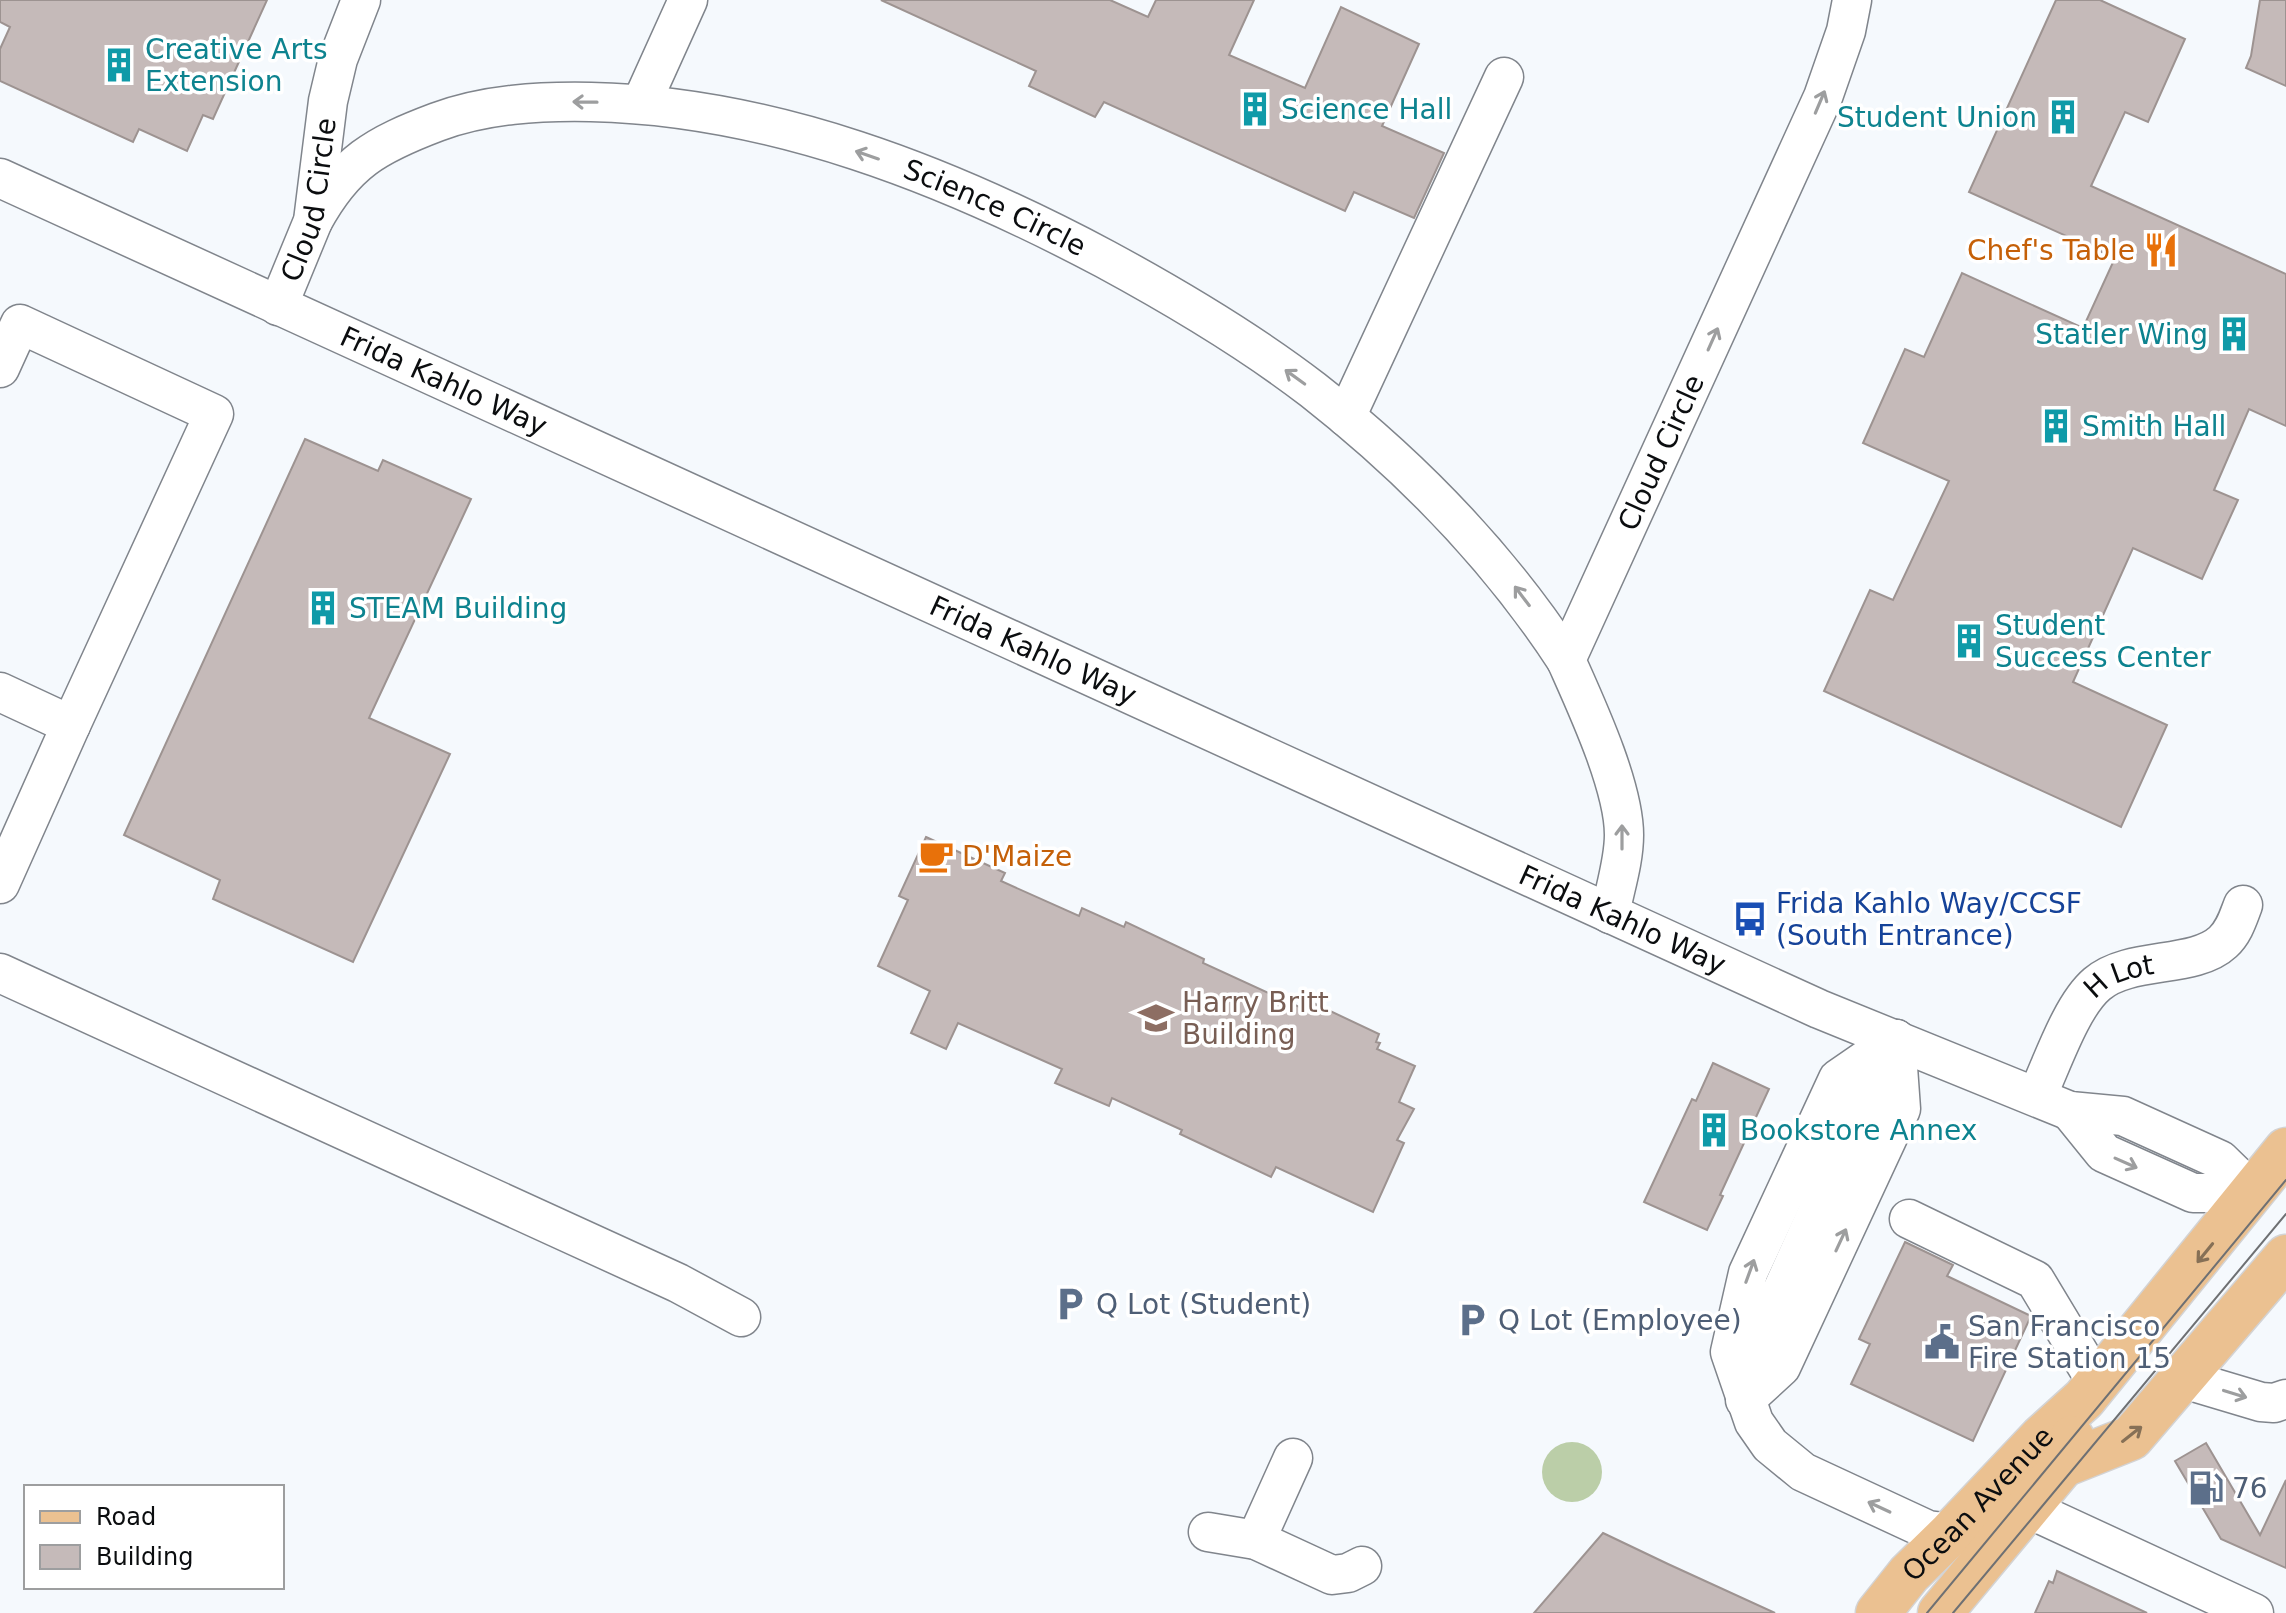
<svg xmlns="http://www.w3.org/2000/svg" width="2286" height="1613" font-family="'DejaVu Sans',sans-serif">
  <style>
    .green { fill: #bbcea8 }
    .building { fill: #c5bab9; stroke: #9d9391; stroke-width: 2 }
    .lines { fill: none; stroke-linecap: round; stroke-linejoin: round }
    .minor-casing { stroke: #80858c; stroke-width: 41 }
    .major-casing { stroke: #d3d3d4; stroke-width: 47 }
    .minor { stroke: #fff; stroke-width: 38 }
    .major { stroke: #ebc191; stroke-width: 44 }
    .tram { stroke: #6e7073; stroke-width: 2 }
    .oneway { stroke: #9d9e9f }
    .oneway2 { stroke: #867056 }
    .labels { text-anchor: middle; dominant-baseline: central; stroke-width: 7; stroke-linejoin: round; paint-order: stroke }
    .culture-label { font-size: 28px; fill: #0d838f; stroke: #fff; text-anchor: start }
    .street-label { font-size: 28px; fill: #0b0d0f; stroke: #fff }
    .food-label { font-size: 28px; fill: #c56008; stroke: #fff; text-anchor: end }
    .transit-label { font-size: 28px; fill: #164399; stroke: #fff; text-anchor: start }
    .education-label { font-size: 28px; fill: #785e54; stroke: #fff; text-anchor: start }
    .service-label { font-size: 28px; fill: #4e5e75; stroke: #fff; text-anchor: start }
  </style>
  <rect width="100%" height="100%" fill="#f5f9fd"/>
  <circle class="green" cx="1572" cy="1472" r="30"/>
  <g class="building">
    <path d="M0,0H267L213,119L203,115L187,151L139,129L133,142L0,81V49L10,27L0,22Z"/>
    <path d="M881,0H1110L1148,17L1156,0H1254L1229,55L1305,88L1341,7L1419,44L1382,126L1444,153L1414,218L1354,192L1345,211L1104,102L1095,117L1029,86L1036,71Z"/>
    <path d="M2056,0H2100L2185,39L2148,122L2125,112L2091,186L2286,274V426L2249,409L2214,490L2238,500L2202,579L2133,548L2073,682L2167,725L2121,827L1824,691L1870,590L1893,600L1949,481L1863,443L1905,349L1924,357L1962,273L2083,328L2115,258L1969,192Z"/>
    <path d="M2260,0H2286V86L2246,68L2251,56Z"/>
    <path d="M305,439L378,471L383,460L471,499L369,718L450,754L353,962L213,899L220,880L124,835Z"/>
    <path d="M926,837L1005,873L1001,881L1079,916L1082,908L1124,927L1126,922L1204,959L1203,963L1308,1011L1311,1002L1379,1034L1376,1042L1380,1043L1377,1049L1415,1066L1399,1102L1414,1109L1397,1140L1404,1143L1373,1212L1276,1167L1271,1177L1180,1134L1182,1130L1112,1098L1109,1106L1055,1083L1062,1069L958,1023L946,1049L911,1033L930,991L878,966L908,900L899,896Z"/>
    <path d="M1713,1063L1769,1089L1720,1195L1723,1196L1707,1230L1644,1202L1692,1099L1696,1101Z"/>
    <path d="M1905,1242L1953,1265L1947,1276L2031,1316L1973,1441L1851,1384L1870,1344L1859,1339Z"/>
    <path d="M2206,1443L2260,1535L2286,1480V1568L2221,1539L2175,1461Z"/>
    <path d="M1603,1533L1668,1564L1775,1613H1534Z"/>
    <path d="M2057,1571L2147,1613H2035L2049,1581L2053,1583Z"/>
  </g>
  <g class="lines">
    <g class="minor-casing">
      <g id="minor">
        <path d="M641,104L688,0"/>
        <path id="s1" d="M0,178L1819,1009L2070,1111L2123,1116L2220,1160L2254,1193"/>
        <path id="s2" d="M313,221C345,162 376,145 437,122C486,104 539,101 591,102C772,106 947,175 1105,259C1177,298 1248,340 1313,390C1410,466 1498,556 1566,660"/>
        <path id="s3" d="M278,306L313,221L328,101L338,59L361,0"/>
        <path d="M0,368L20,324L214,414L71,725L0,692"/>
        <path d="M1346,417L1504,77"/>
        <path d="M0,884L71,725"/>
        <path id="s4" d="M1610,914C1615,888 1624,861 1624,835C1624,786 1586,705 1566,660L1823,97L1846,31L1852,0"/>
        <path d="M0,973L678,1283L741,1317"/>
        <path d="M1896,1039L1838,1079L1748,1273L1730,1352L1754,1422L1770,1445L1803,1472L1928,1530L1951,1533"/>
        <path id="s5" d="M2037,1096C2052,1064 2071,1006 2097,984C2130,956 2194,969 2223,942C2234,932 2238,918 2243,905"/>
        <path d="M2070,1111L2104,1153L2193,1193H2254"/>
        <path d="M1909,1219L2035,1280L2097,1383"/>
        <path d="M2184,1379L2261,1402L2274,1403L2286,1399"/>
        <path d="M1748,1385L1753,1355L1894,1042"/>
        <path d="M1745,1400L1781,1367L1901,1109L1896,1039"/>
        <path d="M2027,1508L2254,1613"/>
        <path d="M1208,1532L1256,1540L1332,1575L1348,1573L1362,1566"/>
        <path d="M1256,1540L1293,1458"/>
      </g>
    </g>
    <g class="major-casing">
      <g id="major">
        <path d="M2063,1465L2131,1438L2286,1257"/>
        <path id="s6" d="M1878,1613L1909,1574L1951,1533L2042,1437L2084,1399L2286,1150"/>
        <path d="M1940,1613L2063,1465L2072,1438"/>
      </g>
    </g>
    <use href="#minor" class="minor"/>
    <use href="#major" class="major"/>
    <g class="tram">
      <path d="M1927,1613L2286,1180"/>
      <path d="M1953,1613L2286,1214"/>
    </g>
  </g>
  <defs><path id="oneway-shaft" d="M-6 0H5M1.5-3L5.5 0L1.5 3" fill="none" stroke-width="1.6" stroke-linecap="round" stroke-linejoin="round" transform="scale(2)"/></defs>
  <g class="oneway">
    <use href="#oneway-shaft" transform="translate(585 102) rotate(-179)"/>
    <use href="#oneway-shaft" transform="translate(1820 102) rotate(-67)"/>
    <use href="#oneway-shaft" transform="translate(867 155) rotate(-161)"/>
    <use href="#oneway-shaft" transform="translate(1713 339) rotate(-66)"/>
    <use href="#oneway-shaft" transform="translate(1295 377) rotate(-144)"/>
    <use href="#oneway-shaft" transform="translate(1522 596) rotate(-127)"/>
    <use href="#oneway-shaft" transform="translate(1622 837) rotate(-90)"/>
    <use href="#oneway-shaft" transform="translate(2126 1163) rotate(24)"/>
    <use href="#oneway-shaft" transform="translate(1841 1240) rotate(-65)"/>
    <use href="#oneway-shaft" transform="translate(1750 1271) rotate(-70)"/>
    <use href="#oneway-shaft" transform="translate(2235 1394) rotate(17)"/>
    <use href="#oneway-shaft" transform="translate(1879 1507) rotate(-155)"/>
  </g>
  <g class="oneway2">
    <use href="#oneway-shaft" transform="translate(2205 1253) rotate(129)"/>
    <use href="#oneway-shaft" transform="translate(2132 1434) rotate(-38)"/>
  </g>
  <defs>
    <g id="building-bare" transform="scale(2.76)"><path d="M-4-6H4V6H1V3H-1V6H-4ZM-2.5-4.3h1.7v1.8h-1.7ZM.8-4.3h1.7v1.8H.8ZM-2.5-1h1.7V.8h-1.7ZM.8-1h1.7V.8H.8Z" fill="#0f9aa8" stroke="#fff" stroke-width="2.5" paint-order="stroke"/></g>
    <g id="restaurant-bare" transform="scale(2.76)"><path d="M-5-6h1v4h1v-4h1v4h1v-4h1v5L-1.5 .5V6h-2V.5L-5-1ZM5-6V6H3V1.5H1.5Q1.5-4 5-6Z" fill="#e8710a" stroke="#fff" stroke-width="2.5" paint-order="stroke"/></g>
    <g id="cafe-bare" transform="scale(2.76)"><path d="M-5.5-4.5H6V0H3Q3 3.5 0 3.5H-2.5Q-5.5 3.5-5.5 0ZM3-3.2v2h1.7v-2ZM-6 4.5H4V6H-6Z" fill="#e8710a" stroke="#fff" stroke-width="2.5" paint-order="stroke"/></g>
    <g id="bus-bare" transform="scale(2.76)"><path d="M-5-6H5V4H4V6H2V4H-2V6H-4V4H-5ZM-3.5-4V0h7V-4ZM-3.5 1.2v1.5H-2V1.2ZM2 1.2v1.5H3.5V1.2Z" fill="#1a4fb4" stroke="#fff" stroke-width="2.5" paint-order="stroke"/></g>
    <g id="university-bare" transform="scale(2.76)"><path d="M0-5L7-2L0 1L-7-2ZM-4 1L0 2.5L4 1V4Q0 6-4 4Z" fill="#8d6e63" stroke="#fff" stroke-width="2.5" paint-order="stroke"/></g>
    <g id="parking-bare" transform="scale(2.76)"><path d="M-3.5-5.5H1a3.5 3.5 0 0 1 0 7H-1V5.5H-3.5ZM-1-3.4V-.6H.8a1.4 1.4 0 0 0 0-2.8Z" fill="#5c6f8a" stroke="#fff" stroke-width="2.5" paint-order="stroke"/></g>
    <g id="civic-bare" transform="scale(2.76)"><path d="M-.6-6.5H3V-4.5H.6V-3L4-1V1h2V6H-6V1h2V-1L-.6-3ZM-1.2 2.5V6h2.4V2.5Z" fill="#5c6f8a" stroke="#fff" stroke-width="2.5" paint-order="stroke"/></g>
    <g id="fuel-bare" transform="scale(2.76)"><path d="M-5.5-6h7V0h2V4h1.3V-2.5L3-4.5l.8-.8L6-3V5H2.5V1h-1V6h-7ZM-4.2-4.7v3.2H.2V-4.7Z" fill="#5c6f8a" stroke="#fff" stroke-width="2.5" paint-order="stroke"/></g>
  </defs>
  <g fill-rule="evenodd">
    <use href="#building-bare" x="119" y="65"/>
    <use href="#building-bare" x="1255" y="109"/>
    <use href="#building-bare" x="2063" y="117"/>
    <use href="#restaurant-bare" x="2161" y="250"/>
    <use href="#building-bare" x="2234" y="334"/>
    <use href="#building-bare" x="2056" y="426"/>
    <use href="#building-bare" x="323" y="608"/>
    <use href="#building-bare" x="1969" y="641"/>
    <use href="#cafe-bare" x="936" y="856"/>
    <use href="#bus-bare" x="1750" y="919"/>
    <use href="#university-bare" x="1156" y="1018"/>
    <use href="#building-bare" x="1714" y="1130"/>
    <use href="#parking-bare" x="1070" y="1304"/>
    <use href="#parking-bare" x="1472" y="1320"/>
    <use href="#civic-bare" x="1942" y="1342"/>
    <use href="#fuel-bare" x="2206" y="1488"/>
  </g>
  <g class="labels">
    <g class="culture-label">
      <text x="145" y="49">Creative Arts<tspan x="145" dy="32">Extension</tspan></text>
      <text x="1281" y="109">Science Hall</text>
      <text x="2037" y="117" text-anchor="end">Student Union</text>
      <text x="2208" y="334" text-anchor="end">Statler Wing</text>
      <text x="2082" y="426">Smith Hall</text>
      <text x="349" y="608">STEAM Building</text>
      <text x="1995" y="625">Student<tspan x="1995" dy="32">Success Center</tspan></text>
      <text x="1740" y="1130">Bookstore Annex</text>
    </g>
    <g class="street-label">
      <text stroke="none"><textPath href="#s3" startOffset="112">Cloud Circle</textPath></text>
      <text stroke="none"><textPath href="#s2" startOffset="740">Science Circle</textPath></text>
      <text stroke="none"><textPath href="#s1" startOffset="488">Frida Kahlo Way</textPath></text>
      <text stroke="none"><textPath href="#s4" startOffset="494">Cloud Circle</textPath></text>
      <text stroke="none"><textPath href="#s1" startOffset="1136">Frida Kahlo Way</textPath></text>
      <text stroke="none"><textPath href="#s1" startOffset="1784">Frida Kahlo Way</textPath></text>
      <text stroke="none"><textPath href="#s5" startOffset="152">H Lot</textPath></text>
      <text stroke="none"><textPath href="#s6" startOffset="148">Ocean Avenue</textPath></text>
    </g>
    <g class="food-label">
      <text x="2135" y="250">Chef's Table</text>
      <text x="962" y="856" text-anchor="start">D'Maize</text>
    </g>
    <g class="transit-label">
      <text x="1776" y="903">Frida Kahlo Way/CCSF<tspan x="1776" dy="32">(South Entrance)</tspan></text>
    </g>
    <g class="education-label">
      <text x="1182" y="1002">Harry Britt<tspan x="1182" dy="32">Building</tspan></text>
    </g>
    <g class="service-label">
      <text x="1096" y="1304">Q Lot (Student)</text>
      <text x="1498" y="1320">Q Lot (Employee)</text>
      <text x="1968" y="1326">San Francisco<tspan x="1968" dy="32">Fire Station 15</tspan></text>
      <text x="2232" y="1488">76</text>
    </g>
  </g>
  <rect x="24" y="1485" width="260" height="104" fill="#ffffff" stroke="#9d9e9f" stroke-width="2"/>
  <rect x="40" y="1511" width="40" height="12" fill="#ebc191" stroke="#9d9e9f" stroke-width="2"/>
  <text x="96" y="1525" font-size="24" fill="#0b0d0f">Road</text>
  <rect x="40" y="1545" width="40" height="24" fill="#c5bab9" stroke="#9d9e9f" stroke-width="2"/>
  <text x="96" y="1565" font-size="24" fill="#0b0d0f">Building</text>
</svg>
